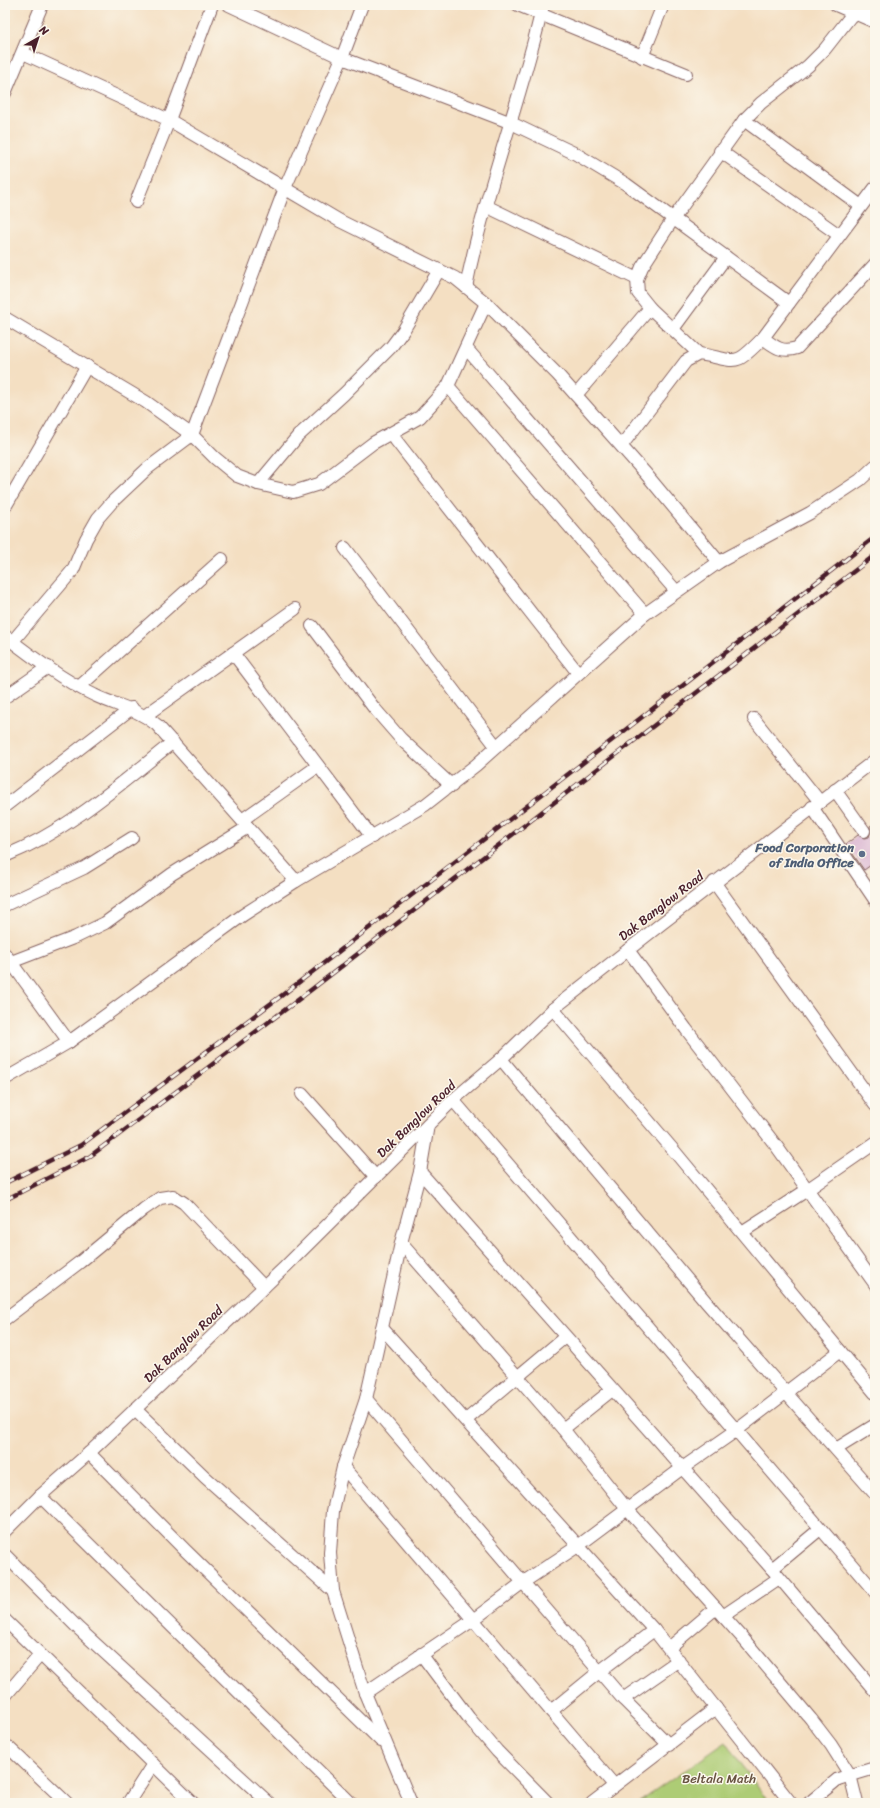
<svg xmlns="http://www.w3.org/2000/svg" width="880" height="1808" font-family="Sriracha,sans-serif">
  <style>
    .green { fill: #adcc74; stroke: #7c7650 }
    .building { fill: #d1a3cb }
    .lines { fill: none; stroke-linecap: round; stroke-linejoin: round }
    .street-casing { stroke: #866260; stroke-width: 14 }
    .secondary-casing { stroke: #866260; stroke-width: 19 }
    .street { stroke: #fff; stroke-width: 12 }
    .secondary { stroke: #fff; stroke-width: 17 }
    .rail-casing { stroke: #4a1f2b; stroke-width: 4.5 }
    .rail { stroke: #fbf7ec; stroke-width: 3; stroke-dasharray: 9; stroke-linecap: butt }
    .service-dot { fill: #5c6f8a; stroke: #fbf7ec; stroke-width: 1.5 }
    .labels { text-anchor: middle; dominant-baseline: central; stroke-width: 3; stroke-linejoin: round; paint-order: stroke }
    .service-label { font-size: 13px; font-weight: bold; fill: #4e5e75; stroke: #fbf7ec; text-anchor: end }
    .street-label { font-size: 13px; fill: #4a1f2b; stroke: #fbf7ec }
    .park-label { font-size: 13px; fill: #685341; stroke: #fbf7ec }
  </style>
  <rect width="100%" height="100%" fill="#fbf7ec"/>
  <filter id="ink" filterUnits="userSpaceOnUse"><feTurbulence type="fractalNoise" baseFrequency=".025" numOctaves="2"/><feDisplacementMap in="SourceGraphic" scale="8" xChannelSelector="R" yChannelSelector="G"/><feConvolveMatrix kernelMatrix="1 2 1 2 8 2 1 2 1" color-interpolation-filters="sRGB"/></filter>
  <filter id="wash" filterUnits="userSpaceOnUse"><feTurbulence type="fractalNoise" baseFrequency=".012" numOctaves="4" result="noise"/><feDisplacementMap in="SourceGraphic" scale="16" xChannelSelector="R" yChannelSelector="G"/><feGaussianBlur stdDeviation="0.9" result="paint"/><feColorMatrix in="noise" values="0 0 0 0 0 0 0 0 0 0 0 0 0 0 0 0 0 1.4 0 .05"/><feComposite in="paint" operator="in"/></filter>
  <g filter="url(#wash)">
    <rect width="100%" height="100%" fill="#f4dfc2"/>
    <path class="green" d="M726,1742L769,1803H638Z"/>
    <g id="blocks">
      <path class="building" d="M875,823V862L864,870L846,844L858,835L864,838L869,837L871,831L870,826Z"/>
    </g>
  </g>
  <g filter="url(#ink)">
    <use href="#blocks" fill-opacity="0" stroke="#866260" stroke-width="1"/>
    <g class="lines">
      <g class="street-casing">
        <g id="street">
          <path d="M229,5L342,58L509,122L576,154L626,184L789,303"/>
          <path d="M518,5L686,74"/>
          <path d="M836,5L875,22"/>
          <path d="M23,53L169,120L340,221L455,278L486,303L558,375L646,474L719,562"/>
          <path d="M642,57L663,5"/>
          <path d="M5,93L42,5"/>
          <path d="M744,120L861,206"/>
          <path d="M720,151L839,235"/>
          <path d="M136,202L169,120L212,5"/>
          <path d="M486,206L637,279"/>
          <path d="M466,287C485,191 521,100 543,5"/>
          <path d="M5,318L146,402L192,435L215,458L237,476L258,484L293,492L319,484L373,443L420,417L448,386L486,303"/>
          <path d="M673,329L726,257"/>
          <path d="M763,338C775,347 782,353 797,348L875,264"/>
          <path d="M466,348L676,591"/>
          <path d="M699,354L650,308L638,293L637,279L642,267L673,219L744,120L761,103L808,66L825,49L854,12"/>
          <path d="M448,386L645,614"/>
          <path d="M576,395L650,308"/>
          <path d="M391,434L578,673"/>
          <path d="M622,445L686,361L699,354C738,360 733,369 763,338L875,188"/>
          <path d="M258,484L298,436L344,394L391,347L403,331L439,270"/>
          <path d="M5,507L87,366"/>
          <path d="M345,548L496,746"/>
          <path d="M312,626L374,708L401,739L452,786"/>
          <path d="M5,636C31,656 64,681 94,695C116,706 137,708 157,725L296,881"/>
          <path d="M12,642L73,570L86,539L98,518L112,502L148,468L192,435L285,188L342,58L362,5"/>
          <path d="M233,653L372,837"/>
          <path d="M79,687L222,559"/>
          <path d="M5,697L48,667"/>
          <path d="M146,715L295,609"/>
          <path d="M754,719L820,802"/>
          <path d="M835,790L864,831"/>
          <path d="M5,806L132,708"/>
          <path d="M812,807L875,900"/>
          <path d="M242,820L318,766"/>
          <path d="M5,856C69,830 119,785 173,742"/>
          <path d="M714,882L875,1105"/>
          <path d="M5,905L84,868L132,838"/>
          <path d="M628,950L686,1029L777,1147L875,1284"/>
          <path d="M5,954L69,1042"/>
          <path d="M11,962L76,937L105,923L172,874L248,827"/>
          <path d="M553,1009L675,1152L875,1393"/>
          <path d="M501,1059L707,1303L875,1494"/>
          <path d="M5,1079L69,1042L243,915L296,881L425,805L476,765L645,614L719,562L810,513L860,480L875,466"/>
          <path d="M302,1094L376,1177"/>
          <path d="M453,1100L875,1592"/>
          <path d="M420,1172L772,1569L875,1691"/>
          <path d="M742,1232L807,1190L875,1143"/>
          <path d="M401,1243L563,1429L627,1509L741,1636L811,1719L831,1745L850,1775L857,1803"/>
          <path d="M5,1319L80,1262L144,1209L160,1198L173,1196L184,1203L264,1287"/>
          <path d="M382,1328L654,1630L791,1803"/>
          <path d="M366,1399L623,1699L669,1745"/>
          <path d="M135,1409L205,1477L333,1591"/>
          <path d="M466,1420L565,1337"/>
          <path d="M563,1429L612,1390"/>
          <path d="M836,1449L875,1425"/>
          <path d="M89,1453L185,1550L381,1741"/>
          <path d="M343,1467L614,1785"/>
          <path d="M40,1496L351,1803"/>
          <path d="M5,1531L40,1496L89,1453L285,1267L453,1100L501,1059L553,1009L661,924L875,760"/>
          <path d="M5,1555L79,1629L269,1803"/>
          <path d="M772,1569L820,1529"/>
          <path d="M723,1616L779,1578"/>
          <path d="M5,1620L193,1803"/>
          <path d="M669,1648L716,1608"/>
          <path d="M421,1654L469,1718L497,1751L548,1803"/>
          <path d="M365,1693L473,1620L522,1583L578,1546L681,1469L737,1430L840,1351"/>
          <path d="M5,1696L40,1655"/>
          <path d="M623,1699L679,1660"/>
          <path d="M551,1711L600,1671L654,1630"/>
          <path d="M5,1744L67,1803"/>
          <path d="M128,1803L153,1764"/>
          <path d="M411,1803L365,1693L333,1591L330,1553L333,1511L343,1467L366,1399L401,1243L420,1172L428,1125"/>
          <path d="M592,1803L716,1708"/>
          <path d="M809,1803L838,1779L875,1768"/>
        </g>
      </g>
      <g class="secondary-casing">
        <path id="secondary" d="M868,5L875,8"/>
      </g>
      <use href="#street" class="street"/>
      <use href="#secondary" class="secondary"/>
      <g class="rail-casing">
        <g id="rail">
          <path d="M5,1183L81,1145L285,993L875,537"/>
          <path d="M5,1200L89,1157L294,1003L875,555"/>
        </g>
      </g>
      <use href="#rail" class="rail"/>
    </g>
  </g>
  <circle class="service-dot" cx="862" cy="854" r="4"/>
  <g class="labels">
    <g class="service-label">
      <text x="854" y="847">Food Corporation<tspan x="854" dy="15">of India Office</tspan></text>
    </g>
    <g class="street-label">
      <text transform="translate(661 906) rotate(-38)">Dak Banglow Road</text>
      <text transform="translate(416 1119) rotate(-44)">Dak Banglow Road</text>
      <text transform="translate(183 1344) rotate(-44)">Dak Banglow Road</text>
    </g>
    <g class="park-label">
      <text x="719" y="1778">Beltala Math</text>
    </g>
  </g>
  <rect width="880" height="1808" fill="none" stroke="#fbf7ec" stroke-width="20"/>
  <g transform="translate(38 38) rotate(39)" stroke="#fbf7ec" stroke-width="3" paint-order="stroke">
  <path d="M0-3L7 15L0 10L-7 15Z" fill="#4a1f2b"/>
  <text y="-6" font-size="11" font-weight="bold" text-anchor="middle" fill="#4a1f2b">N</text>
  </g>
</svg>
